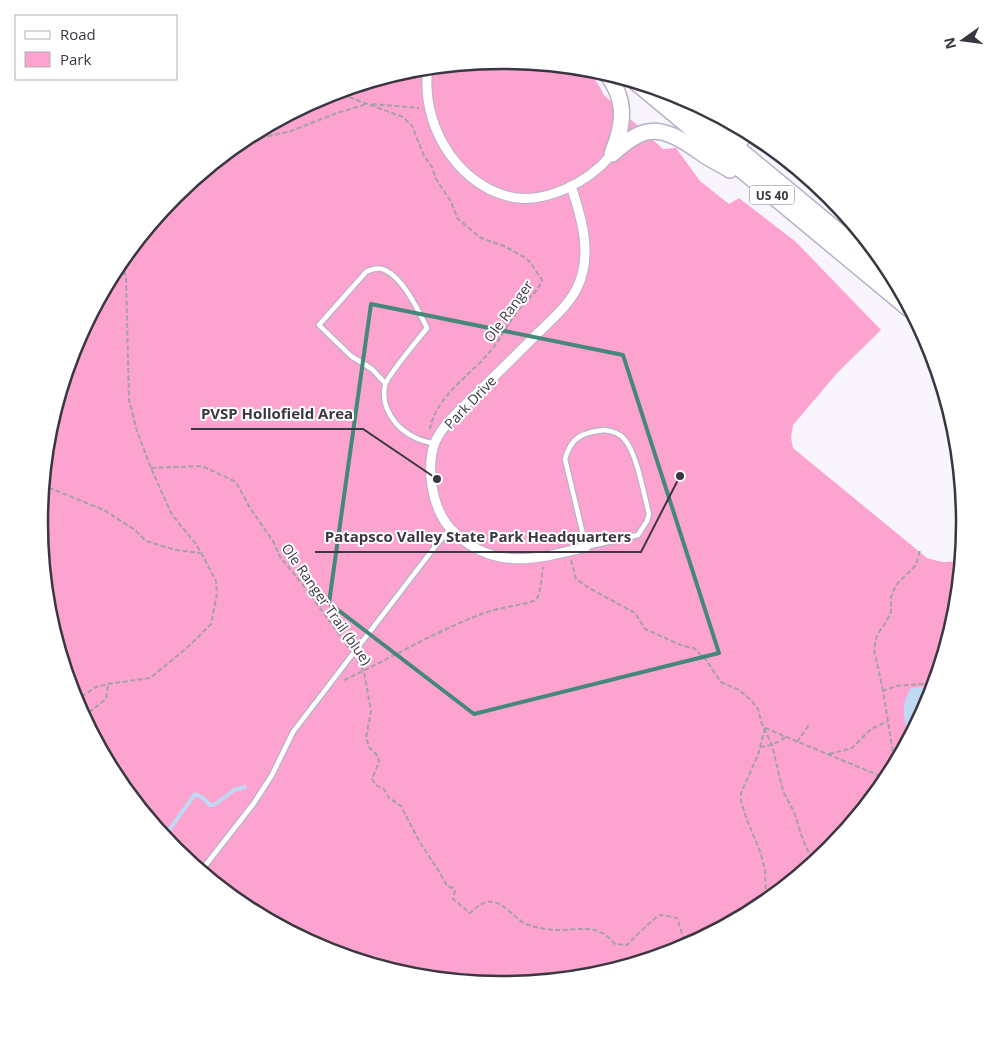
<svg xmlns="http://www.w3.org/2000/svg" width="1003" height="1045" font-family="'Open Sans',sans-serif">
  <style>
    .green { fill: #fda3cf }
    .water { fill: #bfd8f4 }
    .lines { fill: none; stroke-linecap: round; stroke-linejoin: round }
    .stream { stroke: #bfd8f4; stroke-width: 4 }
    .lane-casing { stroke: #b9b0cb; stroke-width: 7 }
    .street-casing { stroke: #b9b0cb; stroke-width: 11 }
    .primary-casing { stroke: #b9b0cb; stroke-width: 18 }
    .path { stroke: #a3a0a8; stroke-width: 2; stroke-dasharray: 5 2.5; stroke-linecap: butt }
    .lane { stroke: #fff; stroke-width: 4.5 }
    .street { stroke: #fff; stroke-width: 9 }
    .primary { stroke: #fff; stroke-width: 15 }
    .marked { fill: none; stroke: #458779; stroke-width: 4; stroke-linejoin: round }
    .labels { text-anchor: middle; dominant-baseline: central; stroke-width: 4; stroke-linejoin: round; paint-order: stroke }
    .shield { fill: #fff; stroke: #76737b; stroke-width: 1 }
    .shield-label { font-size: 12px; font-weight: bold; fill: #3b3742 }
    .street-label { font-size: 14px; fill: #3b3742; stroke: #fff }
    .rim { fill: none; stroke: #3b3742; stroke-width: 2.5 }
    .leader { fill: none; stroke: #3b3742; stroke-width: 2 }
    .callout-dot { fill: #3b3742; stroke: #fff; stroke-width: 2 }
    .callout-label { font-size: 15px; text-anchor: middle; font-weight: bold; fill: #3b3742; stroke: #fff; stroke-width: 4; stroke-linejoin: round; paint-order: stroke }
  </style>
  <rect width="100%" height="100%" fill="#f8f6fc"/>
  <g class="green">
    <path d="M502,60C515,61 577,65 584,69C592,74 600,85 603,94L663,149L676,148L700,181L729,204L739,198L796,242L881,330L838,372L793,425L791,438L793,448L927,558C940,562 948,564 961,559L955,613L929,700L886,780L829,850L758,907L678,950L591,976L501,985L411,976L324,950L244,907L174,850L117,779L74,699L48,612L39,523L48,432L74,345L117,265L174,195L245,138L325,95L412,69Z"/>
    <path d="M808,178L829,195L856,228L808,188Z"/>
  </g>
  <path class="water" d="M919,687H933L929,700L910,735C902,718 901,705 911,688Z"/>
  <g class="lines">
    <path class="stream" d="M164,837L195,794L203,798L210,805H214L234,790L245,787"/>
    <g class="lane-casing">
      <g id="lane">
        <path d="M385,383L372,369L351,356L319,325L366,272C372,269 379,267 385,270C404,279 418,310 427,328C420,337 387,376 385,385C380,408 396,429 416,438C422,441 429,442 435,444"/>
        <path d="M605,430C613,431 620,433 625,440C637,454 644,495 649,514L647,521L638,535L586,547L565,459C571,437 583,432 605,430Z"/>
        <path d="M201,871L254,803L272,775L293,732L437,544L450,529"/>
      </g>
    </g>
    <g class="street-casing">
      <g id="street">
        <path d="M428,67C420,120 453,181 507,196C544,206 589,182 612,154"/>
        <path d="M571,186C582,219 593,255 577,288C568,306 551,320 537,334C515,356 494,377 472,398C458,412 441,426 434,445C430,458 430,473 432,486C435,504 441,521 455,533C495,571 538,559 586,547"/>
      </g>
    </g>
    <g class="primary-casing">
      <g id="primary">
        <path d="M606,73C626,98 625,122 613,151"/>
        <path d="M634,81L909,309"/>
        <path d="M671,93L891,275"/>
        <path d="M713,113L735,132L741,140"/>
        <path d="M612,154C647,122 662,126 700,152C709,159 720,164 730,170"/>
      </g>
    </g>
    <g class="path">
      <path d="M335,92L403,117L412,126L424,156L432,167L436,179L450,200L458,219L481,238L504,246L524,257L530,262L542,280C538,292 529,297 521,307C510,319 503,335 493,348C473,374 436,395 430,429"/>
      <path d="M372,104L419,108"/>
      <path d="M226,153L261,138L291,131L337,113L367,104"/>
      <path d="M151,468L202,466L236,482L250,508L273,541L280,557L304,586L349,648"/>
      <path d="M43,483L47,487L104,510L135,530L146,541L176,550L200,553"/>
      <path d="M571,560L576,579L589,588L635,613L645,629L683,646L694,648L706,660L721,682L739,690L751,700L758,709L762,724L772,745L783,791L794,812L803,840L809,853L817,859"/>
      <path d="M357,660L364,672L371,711L366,738L369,747L378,756L379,762L372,779L376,785L384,789L389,798L401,806L419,841L440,873L447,886L453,888L455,891L453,899L470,913C477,907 484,900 494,902C507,905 516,921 529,925C537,928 550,930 559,930C583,930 597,923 615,944L627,945C632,940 657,915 660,915C665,915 672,917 677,918L686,946"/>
      <path d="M344,680C392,658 437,630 487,612C503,607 520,606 536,600C542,590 541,578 543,567"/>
      <path d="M883,691L874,649L877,635L886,622L891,612V597L896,585L916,565L920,550"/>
      <path d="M75,701L96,687L108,684L150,678L189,646L211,624L217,594L216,581L205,560L196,544L172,515L151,468L137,431L129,400L126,278L121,260"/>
      <path d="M83,717L106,699L108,684"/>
      <path d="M765,728L758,755L741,793V802L747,820L760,851L765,870L766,901"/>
      <path d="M765,728L880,776L885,781"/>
      <path d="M797,742L809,725"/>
      <path d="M760,747L772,745L786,737"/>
      <path d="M829,754L852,748L871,729L888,721"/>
      <path d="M893,766L894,759L883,691L896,686L934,683"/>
    </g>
    <use href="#lane" class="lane"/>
    <use href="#street" class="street"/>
    <use href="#primary" class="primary"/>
  </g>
  <path class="marked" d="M371,304L623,355L719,653L474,714L329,603Z"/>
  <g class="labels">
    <rect class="shield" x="749.5" y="185.5" width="45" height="19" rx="4"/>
    <g class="shield-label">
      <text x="772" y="195">US 40</text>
    </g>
    <g class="street-label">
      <text transform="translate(508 311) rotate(-54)">Ole Ranger</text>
      <text transform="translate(470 402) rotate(-46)">Park Drive</text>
      <text transform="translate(327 604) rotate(55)">Ole Ranger Trail (blue)</text>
    </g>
  </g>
  <path d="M0 0H1003V1045H0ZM501 69H503A453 453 0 0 1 956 522V523A453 453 0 0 1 503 976H501A453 453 0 0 1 48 523V522A453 453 0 0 1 501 69Z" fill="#fff" fill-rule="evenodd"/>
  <path class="rim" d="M501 69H503A453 453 0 0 1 956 522V523A453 453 0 0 1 503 976H501A453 453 0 0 1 48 523V522A453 453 0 0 1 501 69Z"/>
  <path class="leader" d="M437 479L363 429H191M680 476L641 552H315"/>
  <g class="callout-dot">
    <circle cx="437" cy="479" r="5"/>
    <circle cx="680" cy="476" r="5"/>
  </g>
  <g class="callout-label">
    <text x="277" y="419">PVSP Hollofield Area</text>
    <text x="478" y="542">Patapsco Valley State Park Headquarters</text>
  </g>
  <rect x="15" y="15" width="162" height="65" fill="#ffffff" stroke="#b1afb3"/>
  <rect x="25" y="31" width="25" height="8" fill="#ffffff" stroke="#b1afb3"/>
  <text x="60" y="40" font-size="15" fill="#3b3742">Road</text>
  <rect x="25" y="52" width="25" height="15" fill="#fda3cf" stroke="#b1afb3"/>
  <text x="60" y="65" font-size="15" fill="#3b3742">Park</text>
  <g transform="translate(963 40) rotate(256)" stroke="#ffffff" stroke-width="4" paint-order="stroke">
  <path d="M0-4L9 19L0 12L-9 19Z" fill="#3b3742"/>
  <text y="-8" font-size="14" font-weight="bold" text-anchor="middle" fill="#3b3742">N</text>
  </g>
</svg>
